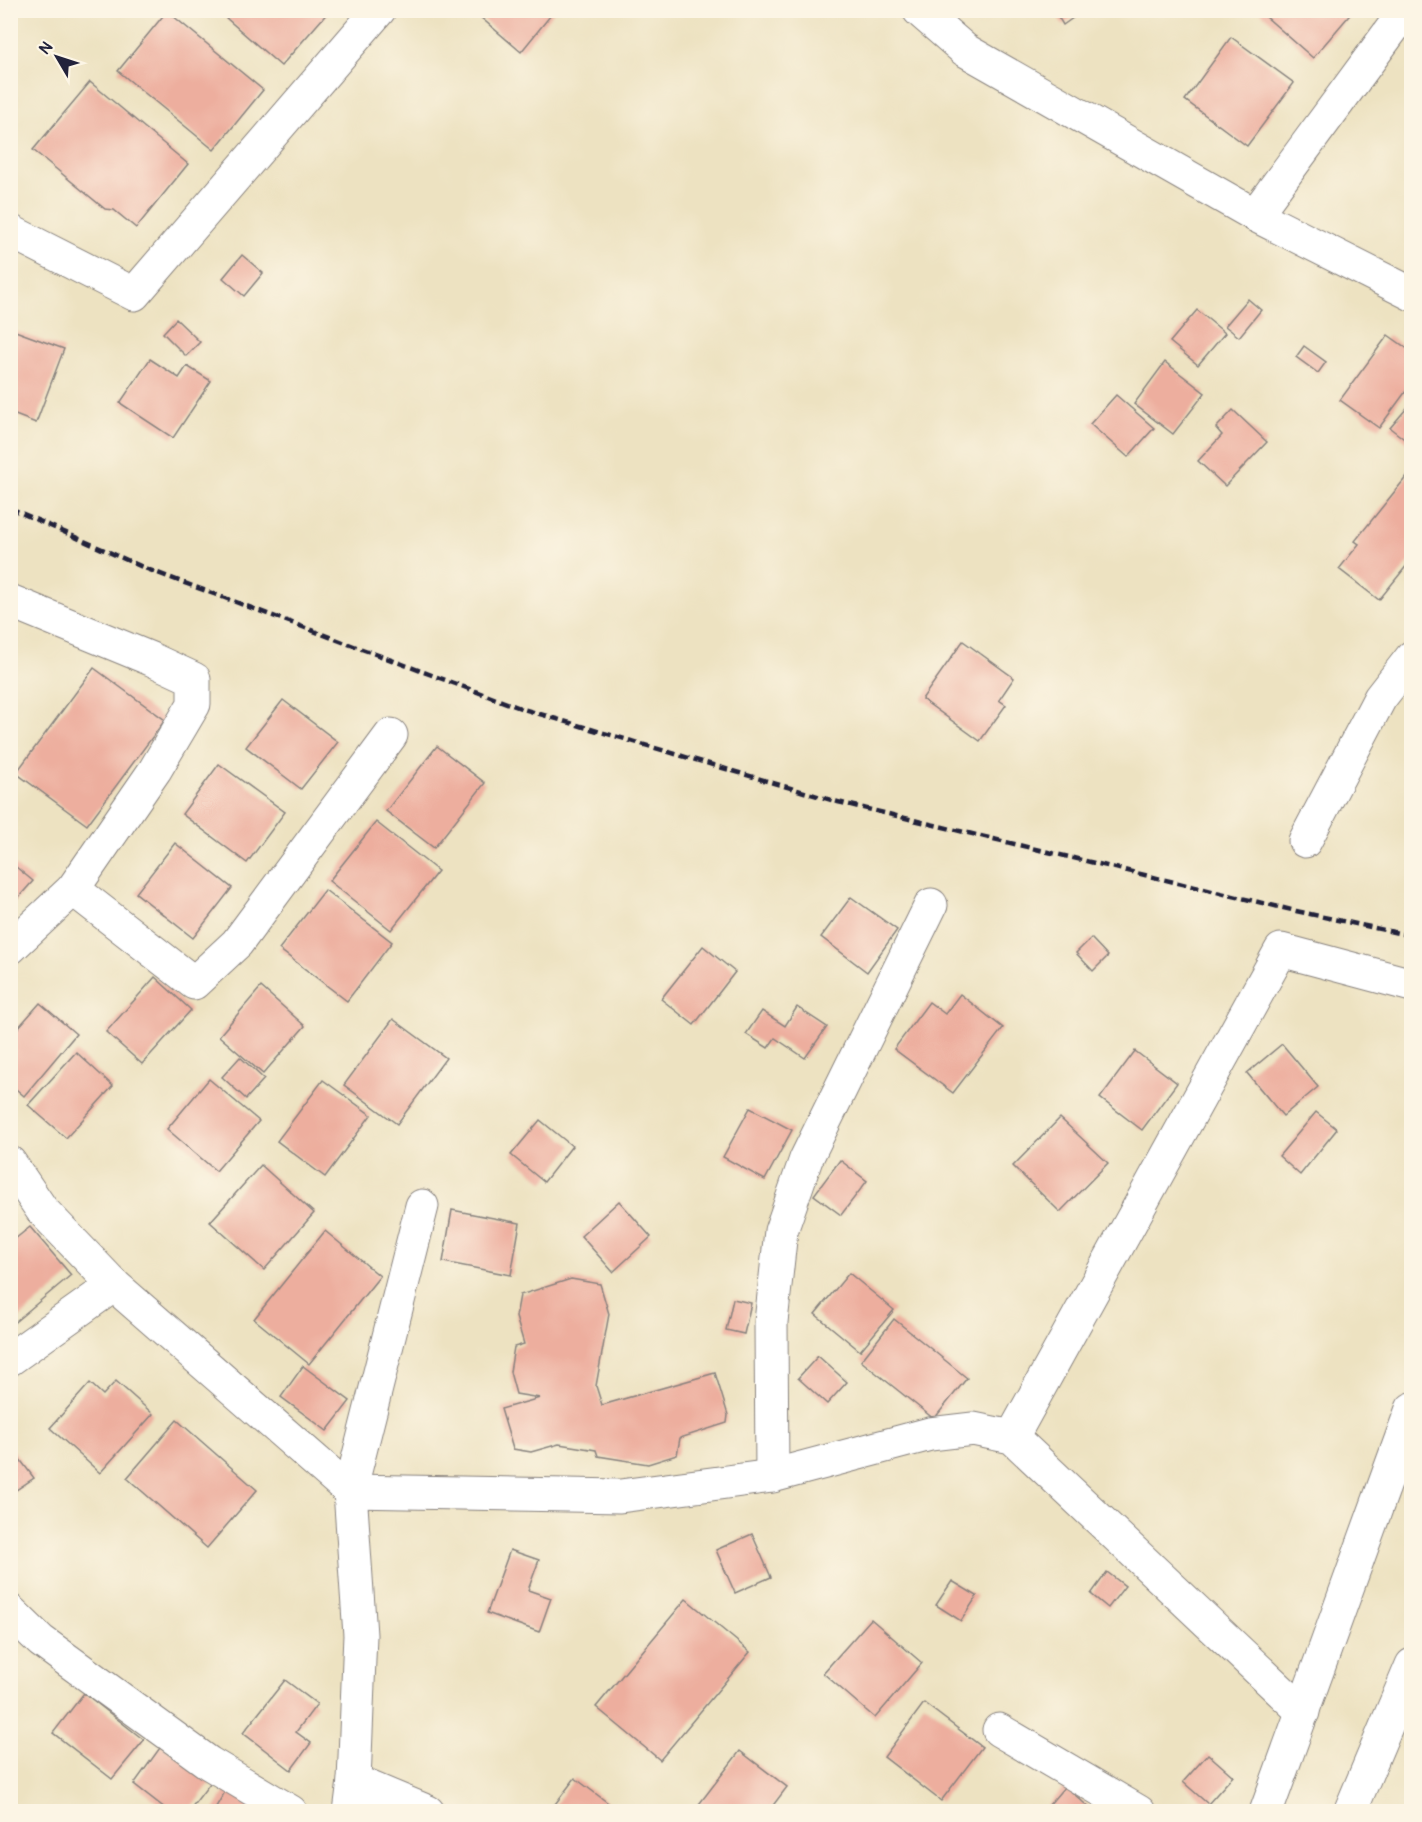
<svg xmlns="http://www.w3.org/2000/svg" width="1422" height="1822" font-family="Pangolin,sans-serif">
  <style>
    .building { fill: #edae9e }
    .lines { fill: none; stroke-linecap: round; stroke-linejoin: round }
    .street-casing { stroke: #88827e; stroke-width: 35 }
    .secondary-casing { stroke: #88827e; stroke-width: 35 }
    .street { stroke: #fff; stroke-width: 33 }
    .secondary { stroke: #fff; stroke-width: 33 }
    .rail { stroke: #22223b; stroke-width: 4.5; stroke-dasharray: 9 4.5; stroke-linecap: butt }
  </style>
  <rect width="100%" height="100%" fill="#fcf5e5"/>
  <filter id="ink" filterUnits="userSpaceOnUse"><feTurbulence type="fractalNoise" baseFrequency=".0167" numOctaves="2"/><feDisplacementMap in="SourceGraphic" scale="12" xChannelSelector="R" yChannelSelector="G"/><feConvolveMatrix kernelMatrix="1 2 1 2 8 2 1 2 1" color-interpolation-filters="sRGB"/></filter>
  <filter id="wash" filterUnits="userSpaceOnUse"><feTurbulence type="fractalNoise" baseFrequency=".008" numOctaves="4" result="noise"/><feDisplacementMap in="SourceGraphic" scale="24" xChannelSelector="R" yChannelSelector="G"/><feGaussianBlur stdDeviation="1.35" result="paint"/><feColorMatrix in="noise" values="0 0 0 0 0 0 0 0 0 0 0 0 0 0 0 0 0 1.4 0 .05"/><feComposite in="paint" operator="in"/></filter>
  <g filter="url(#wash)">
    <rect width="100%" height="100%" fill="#ede2c1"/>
    <g id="blocks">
      <g class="building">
        <path d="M217,10H330L281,66Z"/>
        <path d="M472,10H555L521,52Z"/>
        <path d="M1054,10H1084L1063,25Z"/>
        <path d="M1258,10H1354L1313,58Z"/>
        <path d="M167,11L263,90L214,150L118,71Z"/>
        <path d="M1231,37L1294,83L1247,146L1185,100Z"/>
        <path d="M90,82L188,164L136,228L114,210L105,209L33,150Z"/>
        <path d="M242,255L263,273L244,296L223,278Z"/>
        <path d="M1248,299L1261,310L1239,337L1225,326Z"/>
        <path d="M1197,310L1225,333L1198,365L1170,342Z"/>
        <path d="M176,319L200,342L186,356L163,333Z"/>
        <path d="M10,329L64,349L36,423L10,413Z"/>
        <path d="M1388,335L1412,352V383L1379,428L1340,400Z"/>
        <path d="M1304,346L1326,362L1318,373L1296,357Z"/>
        <path d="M150,359L179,378L187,366L211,381L173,438L120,403Z"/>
        <path d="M1165,362L1205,393L1173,434L1134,404Z"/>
        <path d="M1116,395L1154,428L1128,457L1090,424Z"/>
        <path d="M1412,402V445L1390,428Z"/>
        <path d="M1233,410L1267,442L1225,486L1198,461L1222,435L1216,428Z"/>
        <path d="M1412,470V559L1379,600L1339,569L1359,544L1355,541Z"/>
        <path d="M963,641L1014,678L999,700L1006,705L980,741L922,699Z"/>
        <path d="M94,668L165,720L87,825L16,773Z"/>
        <path d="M283,700L338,742L301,789L246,747Z"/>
        <path d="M437,746L485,783L434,848L386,811Z"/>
        <path d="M219,764L285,812L247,863L182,814Z"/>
        <path d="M376,822L438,871L391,930L329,881Z"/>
        <path d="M175,843L232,888L193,938L136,893Z"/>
        <path d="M10,862L33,881L10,907Z"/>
        <path d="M325,890L392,942L347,1001L279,949Z"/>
        <path d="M851,897L897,930L867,972L821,937Z"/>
        <path d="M1091,938L1108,956L1093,971L1076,953Z"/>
        <path d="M703,946L735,972L694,1025L661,999Z"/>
        <path d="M155,977L191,1010L142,1064L106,1032Z"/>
        <path d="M261,987L305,1026L263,1074L219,1036Z"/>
        <path d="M960,994L1003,1028L953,1093L894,1049L929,1002L945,1014Z"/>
        <path d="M40,1003L76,1034L24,1096L10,1084V1037Z"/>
        <path d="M797,1007L827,1027L805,1058L775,1038L768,1048L746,1034L762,1011L785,1026Z"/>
        <path d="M393,1019L446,1058L397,1124L344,1085Z"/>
        <path d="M1282,1044L1318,1087L1283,1116L1247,1073Z"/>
        <path d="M1135,1051L1177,1083L1142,1130L1100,1098Z"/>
        <path d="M76,1052L113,1086L66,1138L28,1105Z"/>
        <path d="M240,1057L264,1079L246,1099L222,1077Z"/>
        <path d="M209,1079L259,1121L216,1171L167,1129Z"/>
        <path d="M323,1080L371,1115L325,1177L277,1141Z"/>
        <path d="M750,1108L792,1130L765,1180L723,1157Z"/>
        <path d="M1316,1112L1337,1129L1300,1175L1279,1156Z"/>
        <path d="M1060,1118L1108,1163L1060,1212L1013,1166Z"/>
        <path d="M540,1120L572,1146L544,1182L511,1155Z"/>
        <path d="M840,1160L867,1181L841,1215L814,1195Z"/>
        <path d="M261,1165L314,1213L264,1270L210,1222Z"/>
        <path d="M619,1201L651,1237L613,1272L581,1236Z"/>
        <path d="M452,1210L520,1223L511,1275L443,1262Z"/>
        <path d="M30,1227L71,1275L10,1326V1243Z"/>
        <path d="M325,1231L380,1276L309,1364L254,1319Z"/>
        <path d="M849,1273L894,1310L860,1351L815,1314Z"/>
        <path d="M571,1279L600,1284L609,1314L596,1386L602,1405L715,1373L728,1415L727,1423L680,1438L677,1455L648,1464L598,1456L596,1450L559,1444L531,1452L513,1449L501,1409L540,1398L516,1394L510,1372L514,1347L524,1344L516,1317L520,1295Z"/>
        <path d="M733,1299L751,1303L744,1334L726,1330Z"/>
        <path d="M894,1319L967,1378L934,1419L861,1361Z"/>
        <path d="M818,1356L847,1382L827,1404L798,1378Z"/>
        <path d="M303,1366L350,1401L327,1431L281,1397Z"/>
        <path d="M116,1381L153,1414L100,1473L50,1428L90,1383L103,1395Z"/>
        <path d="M177,1420L257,1490L207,1548L127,1478Z"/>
        <path d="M10,1446L34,1478L10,1494Z"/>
        <path d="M752,1534L771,1577L735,1593L716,1550Z"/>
        <path d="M510,1550L539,1560L528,1590L551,1598L539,1632L487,1613Z"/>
        <path d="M1107,1572L1125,1586L1108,1608L1091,1594Z"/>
        <path d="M952,1581L977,1596L961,1621L936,1605Z"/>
        <path d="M686,1599L750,1652L660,1760L596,1707Z"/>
        <path d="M871,1619L922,1663L875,1718L823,1673Z"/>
        <path d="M285,1680L317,1704L296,1732L311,1743L291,1770L243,1733Z"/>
        <path d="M84,1693L144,1740L112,1779L53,1733Z"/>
        <path d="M924,1703L982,1747L941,1801L884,1757Z"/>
        <path d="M162,1745L211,1782L188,1812H170L134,1784Z"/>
        <path d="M740,1751L787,1787L768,1812H693Z"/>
        <path d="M1208,1754L1233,1776L1208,1804L1183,1782Z"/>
        <path d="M575,1778L620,1812H549Z"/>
        <path d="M230,1783L276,1812H213Z"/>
        <path d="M1065,1786L1094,1812H1043Z"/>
      </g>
    </g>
  </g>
  <g filter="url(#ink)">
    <use href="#blocks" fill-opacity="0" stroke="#88827e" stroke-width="1.5"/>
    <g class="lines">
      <g class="street-casing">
        <g id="street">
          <path d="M919,10L965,50L1255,215L1412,294"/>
          <path d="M1255,215L1406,10"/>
          <path d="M10,231L134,294L379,10"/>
          <path d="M10,601L151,659L194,679V704L155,770L73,889L10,948"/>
          <path d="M1305,841L1380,698L1412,657"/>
          <path d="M73,889L194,983L237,943L391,735"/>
          <path d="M10,1163L42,1210L114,1285L350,1491L620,1496L772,1476L930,1434L973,1429L1012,1437L1303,1712"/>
          <path d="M10,1359L114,1285"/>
          <path d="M1012,1437L1281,950L1412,985"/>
          <path d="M772,1476L771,1322L781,1231L806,1159L931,905"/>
          <path d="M10,1611L41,1641L209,1763L291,1812"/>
          <path d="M999,1730L1139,1812"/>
          <path d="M354,1781L428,1812"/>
          <path d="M350,1812L354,1781L360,1635L350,1491L422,1206"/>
          <path d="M1266,1812L1412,1409"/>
        </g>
      </g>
      <g class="secondary-casing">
        <path id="secondary" d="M1350,1812L1412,1665"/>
      </g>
      <use href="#street" class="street"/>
      <use href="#secondary" class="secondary"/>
      <path class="rail" d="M10,508L147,569L523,709L838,802L1296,911L1412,936"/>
    </g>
  </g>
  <rect width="1422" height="1822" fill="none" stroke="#fcf5e5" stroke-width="36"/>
  <g transform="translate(57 57) rotate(309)" stroke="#fcf5e5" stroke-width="4.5" paint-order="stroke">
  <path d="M0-4.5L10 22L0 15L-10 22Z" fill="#22223b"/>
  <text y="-9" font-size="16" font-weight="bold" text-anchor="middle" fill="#22223b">N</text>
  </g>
</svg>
